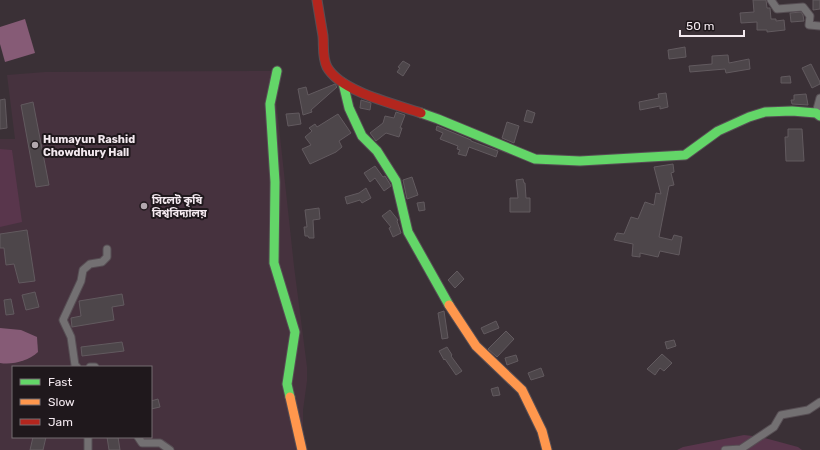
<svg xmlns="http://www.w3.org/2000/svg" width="820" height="450" font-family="Rubik,'Noto Sans Bengali',sans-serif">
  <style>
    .built { fill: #46323e; fill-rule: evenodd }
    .green { fill: #59364c }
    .water { fill: #865b76 }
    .building { fill: #4d464a; stroke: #625a5f }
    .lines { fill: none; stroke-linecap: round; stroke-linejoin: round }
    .street-casing { stroke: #574e54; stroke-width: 9 }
    .fast-casing { stroke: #574e54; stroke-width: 11 }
    .slow-casing { stroke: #574e54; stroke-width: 11 }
    .jam-casing { stroke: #574e54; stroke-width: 11 }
    .street { stroke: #737072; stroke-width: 7 }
    .fast { stroke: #63d668; stroke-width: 9 }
    .slow { stroke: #ff974d; stroke-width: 9 }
    .jam { stroke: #b3261e; stroke-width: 9 }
    .poi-dot { fill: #b2a8ae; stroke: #1f181c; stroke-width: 1.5 }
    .labels { text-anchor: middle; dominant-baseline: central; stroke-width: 4; stroke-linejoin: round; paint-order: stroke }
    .poi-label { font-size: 11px; font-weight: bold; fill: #f3e9ef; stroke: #1f181c; text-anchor: start }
  </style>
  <rect width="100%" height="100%" fill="#3a3036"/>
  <path class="built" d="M273,71L294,266L307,367V381L303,410V426L299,450H0V139H15L7,75L45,72ZM13,367H151V437H13Z"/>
  <g class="green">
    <path d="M0,149L12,150L22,222L0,227Z"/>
    <path d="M744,435L761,437L798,447L802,450H677L683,447Z"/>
  </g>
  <g class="water">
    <path d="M25,19L35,53L5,62L0,44V27Z"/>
    <path d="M0,328L21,330L37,337L38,352C28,361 13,365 0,363Z"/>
  </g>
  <g class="building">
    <path d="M753,0H766L767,8H770L771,19H776V21L784,20L785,30L767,32V30H757V22L741,23L740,13L754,12Z"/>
    <path d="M813,0H820V9L813,10Z"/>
    <path d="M801,12L803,15L804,21L791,22L790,13Z"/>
    <path d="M685,47L686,57L669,59L668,50Z"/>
    <path d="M728,55L729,63L749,59L750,69L726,73L725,69L690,72L689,66L712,64V56Z"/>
    <path d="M403,61L410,65L403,76L397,72L400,68L398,67Z"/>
    <path d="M811,64L820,82V84L812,88L802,68Z"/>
    <path d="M790,76L791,83H781V77Z"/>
    <path d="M335,84L337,87L311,110L312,112L303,115L298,89L306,87L308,95Z"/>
    <path d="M666,93L668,107L660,109V106L640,110L639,102L659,98L658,94Z"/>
    <path d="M806,94L808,105L792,104L791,100H794V95Z"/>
    <path d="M5,99L7,128L0,129V100Z"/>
    <path d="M361,100L371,103L370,110L360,108Z"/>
    <path d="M33,102L49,185L36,187L21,105Z"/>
    <path d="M527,110L535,113L532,123L524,121Z"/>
    <path d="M396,112L405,115L400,128H402L399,137L386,133L376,141L370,133L383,123L385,116L394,118Z"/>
    <path d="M299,113L301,124L288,126L286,114Z"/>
    <path d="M338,114L351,133L339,141L342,147L336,152L310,164L302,149L311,145L305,137L312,131L309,128L315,124L317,127Z"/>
    <path d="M507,122L519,126L514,143L502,138Z"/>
    <path d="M437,126L471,140V141L498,151L496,157L469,147L466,156L458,154L460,150L457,149L458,146L440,139L443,133L436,130Z"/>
    <path d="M788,129H802L804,161H786L785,137H788Z"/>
    <path d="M673,164L674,172L671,173L674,185L669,186L659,237L672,240L674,235L682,237L679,255L660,251L658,257L640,253V257L632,256L633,244L614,240L617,233L624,234L631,217L638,219L645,202L654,205L656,193L661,194L654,167Z"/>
    <path d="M375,166L383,177L385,176L390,184L391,186L384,191L375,178L370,182L364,173Z"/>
    <path d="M412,177L418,195L407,199L403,180Z"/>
    <path d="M523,179L524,183H525L526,198H530V212H510V198H518L516,180Z"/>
    <path d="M366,188L371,198L362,203L360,200L347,204L345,197L359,193Z"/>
    <path d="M424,202L425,210L419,211L417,203Z"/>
    <path d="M319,208L320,219L313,220L314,238H309L308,236H305L304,227H307L305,210Z"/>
    <path d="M390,210L398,220L397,221L401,233L393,237L389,228L391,227L382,216Z"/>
    <path d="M27,230L35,281L19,283L14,264L6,265L4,248H0V234Z"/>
    <path d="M457,271L464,279L455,288L448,280Z"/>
    <path d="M35,292L39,307L26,310L22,295Z"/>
    <path d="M122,294L124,305L112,307L114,320L72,327L71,318L81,316L79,301Z"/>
    <path d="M11,299L14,314L6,315L4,300Z"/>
    <path d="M444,311L448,338L442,339L438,313Z"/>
    <path d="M496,321L499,328L484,334L481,328Z"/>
    <path d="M506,331L514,339L497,357L488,349Z"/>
    <path d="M674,340L676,346L667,349L665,342Z"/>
    <path d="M122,342L124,351L82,356L81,347Z"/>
    <path d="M447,347L452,355L451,356L462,371L456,375L445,359L444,360L439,351Z"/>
    <path d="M662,354L672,363L664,371L660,368L655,375L647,369Z"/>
    <path d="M516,355L518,361L507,365L505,358Z"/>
    <path d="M541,368L544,376L531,380L528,373Z"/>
    <path d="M498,387L500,395L493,396L491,389Z"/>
    <path d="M158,399L160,407L151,409V401Z"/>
    <path d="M33,437H46L43,450H30Z"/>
    <path d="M107,437H118L120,450H109Z"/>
  </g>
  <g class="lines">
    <g class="street-casing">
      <g id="street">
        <path d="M771,0L777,9L803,7L810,16L809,25L820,26"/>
        <path d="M816,113L820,98"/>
        <path d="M77,367L75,365L71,337L63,320L81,281L83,270L90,264L102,262L107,257V249"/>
        <path d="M90,367H95"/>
        <path d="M138,437L142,443H160L170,450"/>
        <path d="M88,450V437"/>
        <path d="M725,450L741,449L774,427L781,415L808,410L820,402"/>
      </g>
    </g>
    <g class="fast-casing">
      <g id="fast">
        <path d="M277,71L270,104L275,182L274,263L295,332L287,384L290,397"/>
        <path d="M343,83L349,108L362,136L377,151L396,181L408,232L449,305"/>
        <path d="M421,113L438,119L535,159L580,161L685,155L718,131L749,117L765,112L792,111L816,113L820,116"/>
      </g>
    </g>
    <g class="slow-casing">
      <g id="slow">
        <path d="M449,305L476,346L522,390L542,431L547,450"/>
        <path d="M290,397L302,450"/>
      </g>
    </g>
    <g class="jam-casing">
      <path id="jam" d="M317,0C319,12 321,24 323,36C324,46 322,57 327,67C341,92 395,104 421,113"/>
    </g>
    <use href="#street" class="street"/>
    <use href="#fast" class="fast"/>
    <use href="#slow" class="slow"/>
    <use href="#jam" class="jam"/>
  </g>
  <g class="poi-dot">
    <circle cx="35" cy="145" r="4"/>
    <circle cx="144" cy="206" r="4"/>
  </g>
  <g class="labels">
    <g class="poi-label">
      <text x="43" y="139">Humayun Rashid<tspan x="43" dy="13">Chowdhury Hall</tspan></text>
      <text x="152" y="200">সিলেট কৃষি<tspan x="152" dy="13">বিশ্ববিদ্যালয়</tspan></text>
    </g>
  </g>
  <rect x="12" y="366" width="140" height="72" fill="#1f181c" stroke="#746c70"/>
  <rect x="20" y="379" width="20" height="6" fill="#63d668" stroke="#746c70"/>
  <text x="48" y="386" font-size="12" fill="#f3e9ef">Fast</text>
  <rect x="20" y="399" width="20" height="6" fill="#ff974d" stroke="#746c70"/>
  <text x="48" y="406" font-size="12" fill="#f3e9ef">Slow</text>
  <rect x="20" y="419" width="20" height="6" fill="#b3261e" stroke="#746c70"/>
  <text x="48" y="426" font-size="12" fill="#f3e9ef">Jam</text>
  <path d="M680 30v6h64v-6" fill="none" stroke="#f3e9ef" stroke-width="2"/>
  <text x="686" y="30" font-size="12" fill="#f3e9ef" stroke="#1f181c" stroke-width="3" paint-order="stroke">50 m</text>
</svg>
